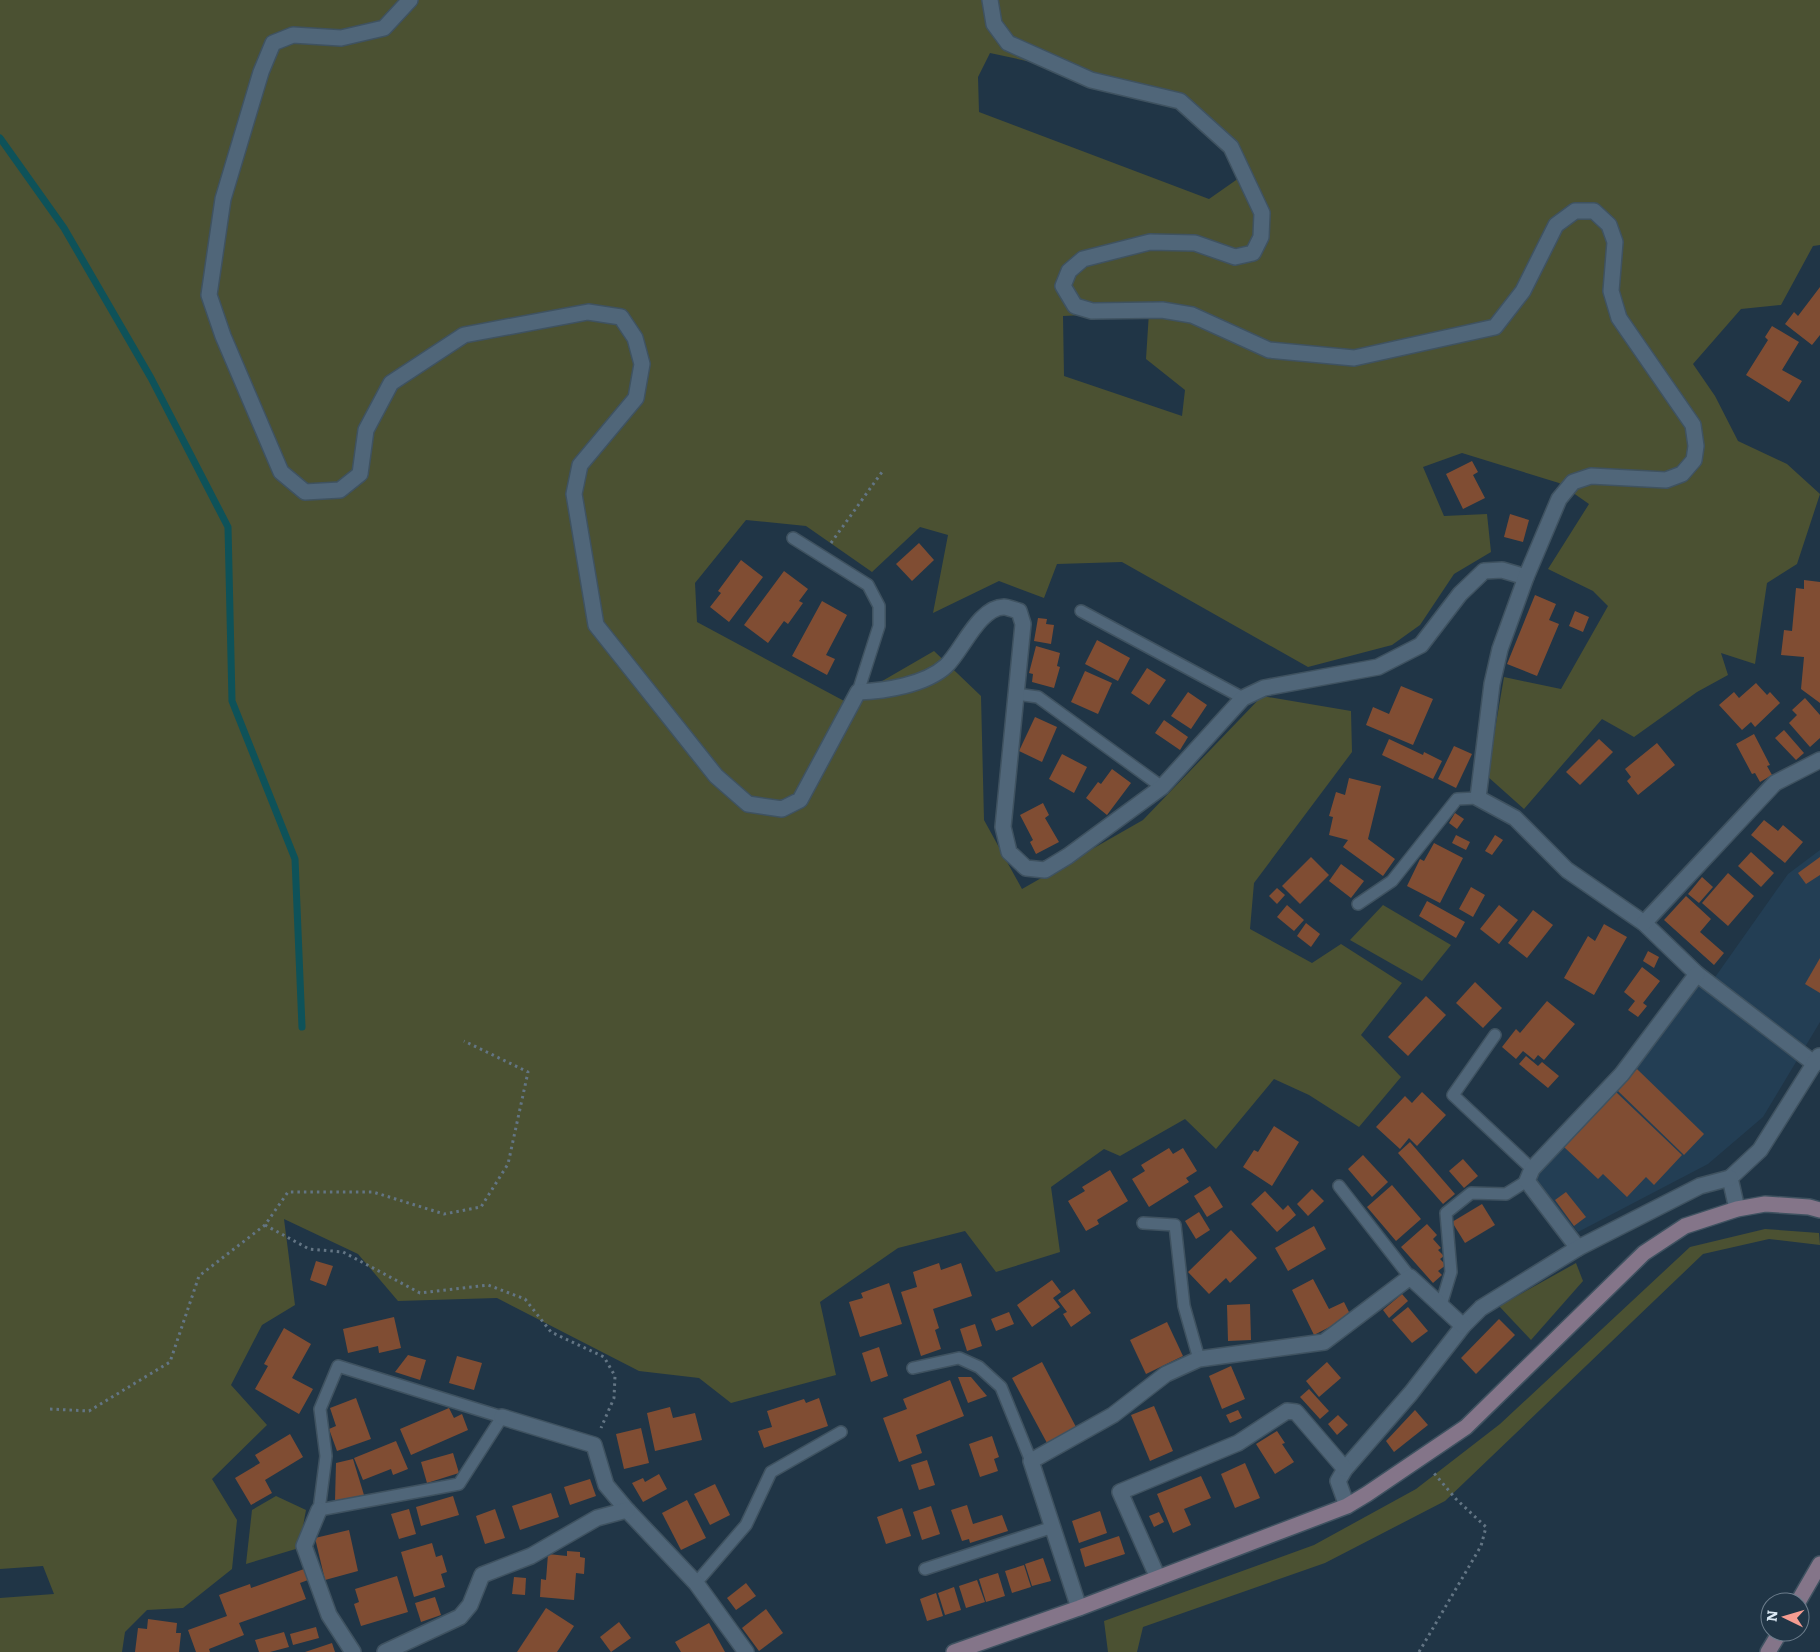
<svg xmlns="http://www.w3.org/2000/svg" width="1820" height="1652" font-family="Literata,serif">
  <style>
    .built { fill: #233e54 }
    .green { fill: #4b5132; fill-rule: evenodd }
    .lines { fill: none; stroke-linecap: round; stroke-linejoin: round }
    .stream { stroke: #0e5259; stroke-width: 7 }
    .building { fill: #804d33 }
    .lane-casing { stroke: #3f5260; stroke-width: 14 }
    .street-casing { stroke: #3f5260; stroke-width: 18 }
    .secondary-casing { stroke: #3f5260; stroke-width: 18 }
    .path { stroke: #637584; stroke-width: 3; stroke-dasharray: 2.5 4; stroke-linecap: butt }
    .lane { stroke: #506679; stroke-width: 11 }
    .street { stroke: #506679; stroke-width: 15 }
    .secondary { stroke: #847589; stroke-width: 15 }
  </style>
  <rect width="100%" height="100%" fill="#203546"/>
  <path class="built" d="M1820,850V1022L1763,1117L1708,1164L1578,1232L1533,1178L1696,982L1706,990L1788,874Z"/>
  <g class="green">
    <path d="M0,0H1820V245L1813,246L1781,305L1741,309L1693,364L1715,396L1738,441L1787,464L1820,494L1797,564L1767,583L1755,664L1721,653L1728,675L1697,692L1634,737L1602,719L1524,809L1487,776L1504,677L1561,689L1608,606L1593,591L1548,569L1589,504L1559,483L1462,453L1423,467L1444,516L1487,514L1491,552L1454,574L1420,625L1392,645L1308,667L1122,562L1057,564L1044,598L999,581L933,613L948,535L920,527L872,572L806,526L746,520L695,583L697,622L846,702L934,651L981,696L984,820L1022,889L1143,820L1262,696L1351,711L1352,752L1254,883L1250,929L1312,963L1341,944L1402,983L1361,1035L1401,1077L1359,1127L1309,1095L1274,1079L1216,1149L1185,1119L1120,1156L1104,1149L1051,1187L1060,1252L996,1272L965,1231L898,1248L820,1302L836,1375L731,1403L699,1378L639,1371L497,1298L398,1301L358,1254L284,1219L295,1305L262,1325L231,1385L267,1425L212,1479L237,1520L232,1569L183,1608L147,1610L125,1632L122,1652H0V1598L54,1594L43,1566L0,1569ZM990,53L1183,95L1239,145V178L1209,199L979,112L978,77ZM1149,312L1146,359L1185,390L1182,416L1064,376L1063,316Z"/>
    <path d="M1383,905L1451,945L1422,981L1350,940Z"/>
    <path d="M1765,1229L1819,1233L1820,1245L1769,1239L1703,1254L1445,1501L1325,1563L1143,1627L1137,1652H1108L1104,1621L1314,1545L1416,1489L1500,1424L1690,1247Z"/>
    <path d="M1576,1263L1583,1281L1531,1340L1499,1306Z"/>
    <path d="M276,1496L306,1510L299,1548L246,1564L252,1510Z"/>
  </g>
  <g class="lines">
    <path class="stream" d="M0,138L64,228L151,378L228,527L232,701L295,859L302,1027"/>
  </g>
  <g class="building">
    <path d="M1820,287V335L1812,345L1785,324L1794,312L1798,316Z"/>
    <path d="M1772,326L1799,342L1782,370L1802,381L1789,402L1746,375L1768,340L1765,337Z"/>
    <path d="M1472,461L1478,472L1473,475L1485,498L1463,509L1446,474Z"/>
    <path d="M1510,514L1529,520L1523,542L1504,537Z"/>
    <path d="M919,543L934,560L912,581L896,564Z"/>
    <path d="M741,560L763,577L729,622L710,607L721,593L718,591Z"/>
    <path d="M784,571L808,589L799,601L803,603L788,624L784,621L768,643L744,625Z"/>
    <path d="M1804,580L1820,582V703L1801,689L1804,657L1781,655L1784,630L1792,631L1796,588L1804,589Z"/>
    <path d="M1535,595L1556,604L1549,620L1559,624L1537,676L1507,664Z"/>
    <path d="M822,601L847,615L826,655L835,659L827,675L792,656Z"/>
    <path d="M1575,611L1589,617L1583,632L1569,626Z"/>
    <path d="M1038,618L1047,619L1046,624L1054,625L1051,644L1034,641Z"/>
    <path d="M1097,640L1130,658L1118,681L1085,664Z"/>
    <path d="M1036,646L1060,653L1057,666L1060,667L1054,688L1032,682L1033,674L1029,673Z"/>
    <path d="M1147,668L1166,680L1149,705L1131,693Z"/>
    <path d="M1085,671L1112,683L1098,714L1071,702Z"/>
    <path d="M1756,683L1767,695L1770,692L1780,703L1755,727L1751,722L1742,730L1719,705L1734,692L1739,698Z"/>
    <path d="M1401,686L1433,699L1413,745L1366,725L1373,707L1389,714Z"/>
    <path d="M1188,692L1207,705L1191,729L1171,716Z"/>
    <path d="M1805,698L1820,715V738L1810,747L1789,723L1797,715L1792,710Z"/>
    <path d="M1035,717L1057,727L1042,762L1019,751Z"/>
    <path d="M1164,720L1188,737L1180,750L1155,733Z"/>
    <path d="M1784,730L1804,753L1796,760L1775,738Z"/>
    <path d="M1754,734L1770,765L1767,766L1772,775L1760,782L1755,773L1752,774L1736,744Z"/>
    <path d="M1389,739L1423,755L1424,752L1442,761L1433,779L1382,755Z"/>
    <path d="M1599,739L1613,752L1580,785L1566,772Z"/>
    <path d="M1657,743L1675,765L1638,795L1627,781L1631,777L1625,769Z"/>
    <path d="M1454,746L1472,754L1456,788L1438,779Z"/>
    <path d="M1062,754L1087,767L1074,793L1049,779Z"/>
    <path d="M1112,769L1131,783L1107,815L1086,798L1098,782L1101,784Z"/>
    <path d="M1349,778L1381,786L1368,839L1395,859L1383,876L1343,847L1348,840L1329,835L1333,817L1329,816L1336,792L1345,795Z"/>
    <path d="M1043,803L1049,815L1045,818L1059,842L1036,854L1030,842L1033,840L1020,815Z"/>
    <path d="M1455,813L1464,819L1457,829L1449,823Z"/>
    <path d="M1764,820L1778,831L1783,825L1803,842L1785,863L1751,835Z"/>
    <path d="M1456,835L1470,842L1466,850L1452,843Z"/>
    <path d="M1495,835L1503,840L1492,855L1485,851Z"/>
    <path d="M1434,843L1463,858L1440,903L1407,886L1420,859L1424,861Z"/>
    <path d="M1751,852L1774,873L1761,887L1738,866Z"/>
    <path d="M1311,857L1329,875L1300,904L1282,886Z"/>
    <path d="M1820,857V875L1806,884L1798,873Z"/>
    <path d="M1341,864L1364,881L1351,898L1329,881Z"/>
    <path d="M1728,873L1754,896L1728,926L1702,903Z"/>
    <path d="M1702,877L1713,887L1699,903L1688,894Z"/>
    <path d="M1471,887L1485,895L1473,917L1459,909Z"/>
    <path d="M1277,888L1285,895L1277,904L1269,896Z"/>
    <path d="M1686,896L1711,919L1700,932L1724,953L1714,965L1664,920Z"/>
    <path d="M1427,901L1465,922L1456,938L1419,916Z"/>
    <path d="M1287,905L1304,920L1294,931L1277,917Z"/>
    <path d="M1499,905L1518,920L1499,944L1480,929Z"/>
    <path d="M1533,910L1553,925L1527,958L1508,943Z"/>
    <path d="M1306,923L1320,934L1311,947L1297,936Z"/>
    <path d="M1604,924L1627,937L1594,995L1564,978L1588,936L1595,941Z"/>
    <path d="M1648,951L1659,957L1654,968L1643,961Z"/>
    <path d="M1820,958V993L1805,984Z"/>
    <path d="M1642,967L1660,981L1643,1003L1647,1006L1638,1017L1628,1010L1635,1001L1624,992Z"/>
    <path d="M1475,982L1502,1008L1483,1028L1456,1003Z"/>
    <path d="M1426,996L1446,1015L1408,1056L1388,1037Z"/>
    <path d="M1547,1001L1575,1024L1544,1060L1538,1055L1534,1060L1523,1051L1516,1059L1502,1047L1516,1029L1520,1033Z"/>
    <path d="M1526,1056L1538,1066L1542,1062L1559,1076L1548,1088L1519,1064Z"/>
    <path d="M1637,1069L1704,1134L1684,1155L1617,1090Z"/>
    <path d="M1422,1092L1446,1115L1417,1146L1409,1138L1400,1149L1376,1127L1405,1096L1412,1103Z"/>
    <path d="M1616,1092L1682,1155L1654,1185L1646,1177L1627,1197L1603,1174L1598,1179L1564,1147Z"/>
    <path d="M1274,1126L1299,1142L1272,1186L1243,1167L1254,1150L1258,1152Z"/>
    <path d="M1410,1142L1455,1194L1443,1204L1398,1153Z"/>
    <path d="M1169,1148L1173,1154L1183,1148L1197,1171L1186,1178L1189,1182L1149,1207L1132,1179L1145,1171L1141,1165Z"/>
    <path d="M1363,1155L1388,1182L1372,1197L1348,1169Z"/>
    <path d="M1463,1159L1478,1176L1464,1188L1449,1171Z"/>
    <path d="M1110,1170L1128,1201L1097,1220L1099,1224L1086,1231L1068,1201L1085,1191L1082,1187Z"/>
    <path d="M1392,1185L1421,1219L1396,1241L1367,1207Z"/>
    <path d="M1210,1186L1223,1207L1207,1217L1194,1196Z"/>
    <path d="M1312,1189L1324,1201L1308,1216L1297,1204Z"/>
    <path d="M1265,1191L1283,1210L1288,1205L1296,1215L1277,1232L1251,1204Z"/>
    <path d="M1566,1192L1586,1217L1574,1226L1555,1200Z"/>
    <path d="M1482,1204L1495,1225L1465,1243L1452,1222Z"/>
    <path d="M1199,1212L1210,1230L1196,1239L1185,1221Z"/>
    <path d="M1427,1224L1437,1235L1433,1239L1441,1248L1438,1250L1444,1256L1440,1259L1446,1265L1438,1271L1442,1275L1433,1283L1401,1247Z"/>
    <path d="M1314,1226L1326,1249L1288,1271L1275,1248Z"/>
    <path d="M1231,1230L1257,1258L1230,1283L1226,1278L1209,1294L1188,1272Z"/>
    <path d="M316,1261L333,1266L326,1286L310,1280Z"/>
    <path d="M939,1263L941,1270L961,1263L972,1296L933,1309L939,1328L935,1330L941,1349L921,1356L901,1292L917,1287L913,1272Z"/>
    <path d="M1313,1279L1329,1309L1344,1302L1351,1316L1314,1335L1292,1290Z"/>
    <path d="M1052,1280L1061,1292L1053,1298L1060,1307L1032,1327L1017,1305Z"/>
    <path d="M889,1283L902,1324L860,1337L849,1302L863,1298L861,1293Z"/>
    <path d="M1074,1289L1091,1313L1071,1327L1063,1314L1067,1312L1058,1300Z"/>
    <path d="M1402,1294L1408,1301L1389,1318L1383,1310Z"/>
    <path d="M1250,1304L1251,1340L1228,1341L1227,1305Z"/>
    <path d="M1408,1307L1428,1331L1412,1343L1392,1320Z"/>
    <path d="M1009,1312L1014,1324L996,1331L991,1319Z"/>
    <path d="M394,1317L401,1348L379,1353L378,1346L348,1353L343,1329Z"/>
    <path d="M1499,1319L1515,1335L1476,1374L1461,1358Z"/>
    <path d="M1167,1322L1183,1356L1146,1374L1130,1340Z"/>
    <path d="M975,1324L982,1346L967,1351L960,1329Z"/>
    <path d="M284,1328L311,1344L292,1378L313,1389L299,1414L255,1389L268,1366L264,1364Z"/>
    <path d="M879,1347L888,1376L871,1382L862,1353Z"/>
    <path d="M408,1355L426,1360L420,1380L395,1372Z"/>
    <path d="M457,1356L482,1363L474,1390L449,1383Z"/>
    <path d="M1042,1362L1076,1427L1047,1443L1012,1378Z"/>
    <path d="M1327,1362L1341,1378L1319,1397L1306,1381Z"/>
    <path d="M1231,1366L1245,1399L1222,1409L1209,1376Z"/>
    <path d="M958,1377H971L987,1396L968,1403Z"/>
    <path d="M950,1380L964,1416L916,1435L922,1453L899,1462L883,1418L907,1409L903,1399Z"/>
    <path d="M1309,1389L1329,1411L1320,1419L1300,1397Z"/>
    <path d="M356,1398L371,1439L337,1451L329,1429L336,1426L330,1408Z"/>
    <path d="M819,1398L828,1426L764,1448L758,1431L772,1427L767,1411L804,1399L806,1403Z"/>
    <path d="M1154,1406L1173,1451L1150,1461L1131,1415Z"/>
    <path d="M670,1407L673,1418L695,1413L702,1440L655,1451L647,1413Z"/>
    <path d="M449,1408L454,1418L462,1414L468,1430L411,1455L400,1429Z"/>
    <path d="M1238,1410L1242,1418L1230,1423L1226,1415Z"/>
    <path d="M1415,1410L1428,1425L1394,1452L1386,1441Z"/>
    <path d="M1338,1415L1348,1425L1337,1435L1328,1424Z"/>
    <path d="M641,1428L649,1463L624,1469L616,1434Z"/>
    <path d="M1277,1431L1285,1443L1282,1444L1294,1462L1275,1474L1256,1444Z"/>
    <path d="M290,1434L303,1457L265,1480L272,1493L251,1505L235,1478L260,1463L255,1455Z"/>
    <path d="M992,1436L999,1457L994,1459L998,1471L980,1477L969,1444Z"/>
    <path d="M396,1441L408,1469L393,1475L391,1469L363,1480L354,1458Z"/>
    <path d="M453,1453L459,1473L427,1483L421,1462Z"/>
    <path d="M353,1459L364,1495L335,1501L336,1463Z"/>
    <path d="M927,1460L935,1485L919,1490L911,1465Z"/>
    <path d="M1245,1463L1260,1498L1235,1508L1221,1474Z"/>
    <path d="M659,1474L667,1489L643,1502L632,1483L643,1478L645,1482Z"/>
    <path d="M1201,1476L1211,1498L1184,1509L1191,1525L1173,1533L1157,1494Z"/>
    <path d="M590,1479L596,1496L570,1505L564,1487Z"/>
    <path d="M715,1484L730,1515L710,1525L694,1494Z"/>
    <path d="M551,1493L559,1517L520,1530L512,1506Z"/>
    <path d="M453,1496L459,1515L421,1526L416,1507Z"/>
    <path d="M687,1500L706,1538L681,1550L662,1513Z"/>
    <path d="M967,1505L973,1524L1002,1515L1008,1531L970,1543L969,1539L962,1541L951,1510Z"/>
    <path d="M931,1506L940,1534L922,1540L913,1512Z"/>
    <path d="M902,1508L911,1536L886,1544L877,1517Z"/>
    <path d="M409,1509L416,1534L399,1539L391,1514Z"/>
    <path d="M495,1509L505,1538L485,1544L476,1516Z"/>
    <path d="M1100,1511L1107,1533L1079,1543L1072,1521Z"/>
    <path d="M1159,1512L1164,1522L1154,1527L1149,1516Z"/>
    <path d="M349,1530L358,1571L325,1580L315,1538Z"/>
    <path d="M1119,1536L1125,1554L1085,1567L1080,1549Z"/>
    <path d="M432,1543L436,1557L442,1555L447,1572L441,1574L445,1587L414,1597L401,1552Z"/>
    <path d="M567,1551L580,1552V1557L585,1558L584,1574L576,1573L574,1600L540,1597L541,1579L546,1580L548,1554L567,1556Z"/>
    <path d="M1043,1558L1051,1581L1032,1586L1025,1564Z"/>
    <path d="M1024,1565L1031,1587L1012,1593L1005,1571Z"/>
    <path d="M304,1569L308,1580L300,1583L306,1599L239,1623L244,1635L209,1649L210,1652H196L188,1630L227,1616L219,1595L250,1584L251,1588Z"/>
    <path d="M998,1573L1005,1596L986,1602L979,1579Z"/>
    <path d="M397,1576L408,1612L361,1626L354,1604L359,1602L355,1589Z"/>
    <path d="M514,1577L526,1578L525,1595L512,1594Z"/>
    <path d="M977,1580L985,1602L966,1608L959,1586Z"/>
    <path d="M746,1583L756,1596L736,1610L727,1598Z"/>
    <path d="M954,1587L961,1610L945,1615L938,1593Z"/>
    <path d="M936,1593L943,1616L927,1621L920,1599Z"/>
    <path d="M435,1597L441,1615L421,1622L415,1603Z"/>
    <path d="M546,1608L574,1626L557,1652H517Z"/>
    <path d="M766,1609L783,1633L759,1651L742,1628Z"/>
    <path d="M148,1619L177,1623L176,1633H181L179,1652H135L138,1628L147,1629Z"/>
    <path d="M619,1622L631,1638L611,1652L600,1637Z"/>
    <path d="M709,1623L725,1652H681L675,1642Z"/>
    <path d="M316,1627L319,1638L293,1645L290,1634Z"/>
    <path d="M284,1632L289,1647L270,1652H259L255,1640Z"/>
    <path d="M332,1643L335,1652H305Z"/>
  </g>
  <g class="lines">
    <g class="lane-casing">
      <g id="lane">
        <path d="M793,538L868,585L879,606V626L858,692"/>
        <path d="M1081,611L1243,698"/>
        <path d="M1016,694L1038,697L1162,787"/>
        <path d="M1358,904L1392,881L1457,799L1478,798"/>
        <path d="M1495,1035L1453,1095L1532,1169"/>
        <path d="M1339,1186L1410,1277"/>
        <path d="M1143,1223L1175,1225L1184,1306L1199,1359"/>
        <path d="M1441,1305L1451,1272L1446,1213L1471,1193L1506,1194L1527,1181"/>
        <path d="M338,1366L502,1417L459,1484L319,1510L326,1456L320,1409Z"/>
        <path d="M913,1368L959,1358L979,1367L1001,1387L1031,1461"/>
        <path d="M925,1569L1053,1527"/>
        <path d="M696,1583L746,1525L771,1472L841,1432"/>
      </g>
    </g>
    <g class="street-casing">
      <g id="street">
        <path d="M410,0L384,28L341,38L293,35L273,43L261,72L223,199L209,295L223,336L281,472L305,492L340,490L360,474L366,430L391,383L464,335L588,312L621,317L635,338L642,364L636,398L580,465L574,494L596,625L716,776L748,804L782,809L800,800L858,692C885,691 925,685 946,666C962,651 979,607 1004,607C1008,607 1014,610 1019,611L1023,624L1003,827L1009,852L1026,868L1045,870L1068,856L1162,787L1243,698L1264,688L1378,667L1421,645L1460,594L1484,571L1502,570L1526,577"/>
        <path d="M990,0L994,24L1008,43L1091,80L1180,101L1231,147L1262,213L1261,237L1253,253L1235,257L1195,243L1150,242L1083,259L1069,271L1063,286L1075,306L1092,311L1162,310L1192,315L1269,350L1354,358L1495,327L1523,291L1556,225L1575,211H1594L1609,225L1615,242L1611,291L1619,318L1693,425L1696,446L1694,460L1682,474L1666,480L1591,476L1573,482L1559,499L1526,577L1500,649L1492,684L1478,798L1515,818L1567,870L1644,923L1697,974L1815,1064"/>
        <path d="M1644,923L1775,783L1820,760"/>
        <path d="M1737,1209L1730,1178L1760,1150L1819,1056"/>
        <path d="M1578,1248L1527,1181L1532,1169L1622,1074L1697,974"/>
        <path d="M502,1417L594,1445L606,1485L627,1510L696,1583L746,1652"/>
        <path d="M1347,1506L1338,1481L1345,1469L1411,1393L1463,1326L1481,1308L1578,1248L1700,1186L1730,1178"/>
        <path d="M319,1510L304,1546L329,1615L353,1652"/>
        <path d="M1158,1578L1120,1492L1238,1443L1287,1411L1296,1412L1345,1469"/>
        <path d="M1079,1608L1031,1461L1113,1415L1166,1374L1199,1359L1324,1342L1410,1277L1463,1326"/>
        <path d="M385,1652L460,1617L470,1605L482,1575L531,1556L597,1518L627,1510"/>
      </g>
    </g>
    <g class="secondary-casing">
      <g id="secondary">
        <path d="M1798,1602L1820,1564"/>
        <path d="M954,1652L1079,1608L1347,1506L1367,1494L1466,1427L1644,1253L1685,1226L1737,1209L1765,1204L1809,1207L1820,1210"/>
        <path d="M1768,1652L1780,1632"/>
      </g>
    </g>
    <g class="path">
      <path d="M831,543L882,472"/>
      <path d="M265,1225L309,1249L343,1252L420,1293L488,1285L525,1299L551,1332L604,1357L615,1376L614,1398L601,1428"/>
      <path d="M50,1409L89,1411L170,1362L199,1276L265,1225L288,1192H373L444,1214L481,1207L508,1164L528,1072L464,1041"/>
      <path d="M1419,1652L1481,1546L1486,1527L1456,1499L1433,1472"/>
    </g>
    <use href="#lane" class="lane"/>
    <use href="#street" class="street"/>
    <use href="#secondary" class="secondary"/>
  </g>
  <g transform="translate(1785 1617) rotate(275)"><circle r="24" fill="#203546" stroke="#6c7d8c"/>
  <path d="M0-4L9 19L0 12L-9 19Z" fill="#f59c91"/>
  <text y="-8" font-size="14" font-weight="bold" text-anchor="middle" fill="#ddeaf5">N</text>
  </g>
</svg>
